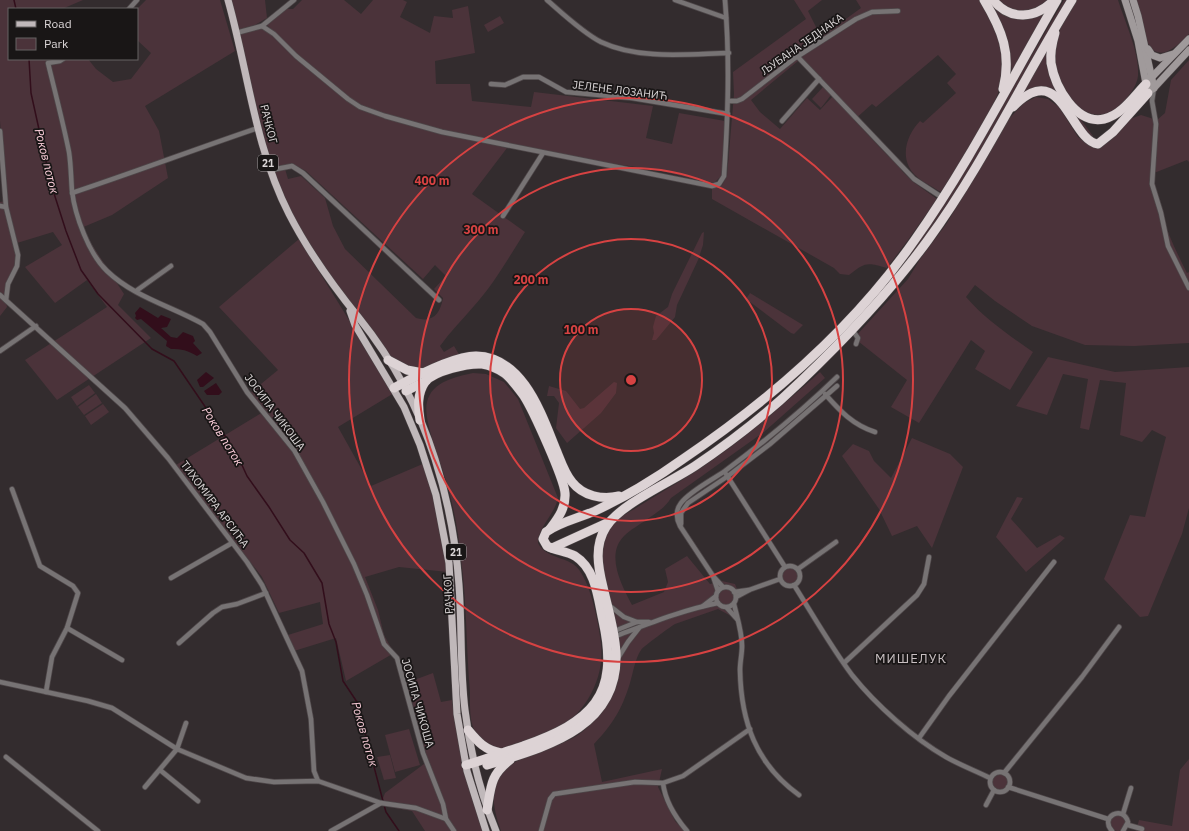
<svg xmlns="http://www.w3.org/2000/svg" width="1189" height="831" font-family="'IBM Plex Sans',sans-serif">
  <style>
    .green { fill: #4b333a; fill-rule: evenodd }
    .water { fill: #320e1b }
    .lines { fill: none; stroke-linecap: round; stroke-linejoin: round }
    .stream { stroke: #320e1b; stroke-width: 1.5 }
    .street-casing { stroke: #4e4749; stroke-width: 6 }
    .secondary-casing { stroke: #4e4749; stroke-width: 8 }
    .primary-casing { stroke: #4e4749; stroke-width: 8 }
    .highway-casing { stroke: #4e4749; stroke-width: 10 }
    .street { stroke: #777374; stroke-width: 4.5 }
    .secondary { stroke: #a09a9b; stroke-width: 7 }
    .primary { stroke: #c0b8ba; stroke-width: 7 }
    .highway { stroke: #ddd3d5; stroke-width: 9 }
    .ring { fill: none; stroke: #d74242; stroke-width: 2 }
    .labels { text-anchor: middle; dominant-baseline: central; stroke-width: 3.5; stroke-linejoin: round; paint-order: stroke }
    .shield { fill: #191616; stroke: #a19c9d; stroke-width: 1 }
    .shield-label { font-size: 10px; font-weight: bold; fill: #dbd6d7 }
    .street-label { font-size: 11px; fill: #dbd6d7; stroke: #191616 }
    .water-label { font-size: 12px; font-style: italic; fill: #fdcfdb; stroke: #191616 }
    .quarter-label { font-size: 13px; letter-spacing: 1px; fill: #c8bfc1; stroke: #191616 }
    .centre { fill: #d74242; stroke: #191616; stroke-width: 2 }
    .ring-label { font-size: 12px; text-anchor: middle; font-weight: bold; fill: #d74242; stroke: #191616; stroke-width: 3.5; stroke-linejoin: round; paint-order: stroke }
  </style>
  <rect width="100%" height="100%" fill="#332c2e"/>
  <g class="green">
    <path d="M0,0H83L62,9H9V59H88L96,69L113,82L131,79L151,53L137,40V9L146,0H220L235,51L145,106L159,131L168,178L112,215L81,228L124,294L118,305L151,338L57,400L25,360L107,307L87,280L55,303L25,267L62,245L53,232L17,243L19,263L5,297L7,307L0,316V202L6,201L0,121Z"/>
    <path d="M229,0H265L267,18L255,25L237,30Z"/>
    <path d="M302,0H344L361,14L373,0H403L407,2L400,17L430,33L434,16L453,18L452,10L468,6L475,53L435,61L436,84H470L472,101L531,107L534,92L653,106L646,138L672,144L679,113L725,121L722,175L715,182L710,183L661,171L585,159L443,130L386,115L362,105L349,98L298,55L266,24L287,9H293Z"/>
    <path d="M794,0H822L808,11L821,37L861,8L856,0H980C990,15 1004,44 1005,62C1005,100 961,160 941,192C931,186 914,178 909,167C901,151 909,132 920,121L923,123L956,93L947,83L956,74L938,55L876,107L872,104L854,120L888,156L898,164L902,171L912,181L937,199L908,240L887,268C867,262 865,262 849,275L840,274L834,268L712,199V189L722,185L727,176L734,94L733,72L806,19ZM798,61L833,96L820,110L807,98L780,129L760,112L751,100Z"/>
    <path d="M989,0C1011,12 1019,24 1045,13L1012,72L1008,43Z"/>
    <path d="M995,0H1052L1039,10L1016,13Z"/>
    <path d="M1064,0H1067C1015,90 967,184 903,266C885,289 864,311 844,332C772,406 691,464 600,514V511L699,452L866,306L953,189Z"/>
    <path d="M1076,0H1118C1125,22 1140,54 1138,76C1137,85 1131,93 1125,100C1099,130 1072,110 1060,79C1058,74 1054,67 1054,62C1053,39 1064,18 1076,0Z"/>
    <path d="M1134,0H1189V34C1148,78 1145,35 1134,0Z"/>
    <path d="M500,16L504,23L488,32L484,25Z"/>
    <path d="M263,26L359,108L412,126L507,148L472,194L525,232C509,257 494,284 474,306C462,320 450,332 440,346L444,352L454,346L460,356L429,368L416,370L390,356L336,284L299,227L273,172L285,169L288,179L301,176L325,198L333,226L345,249L416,318C433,323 440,314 443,298L434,289L446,276L435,265L423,279L306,171L293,164L272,167L238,35Z"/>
    <path d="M1049,45L1052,81L1093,136L1091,138L1049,90L1018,97Z"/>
    <path d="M1189,60V162L1187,160L1154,173C1156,208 1171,242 1187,273L1189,272V343L1134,346L1085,345L1032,326L995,301L975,285L966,297C985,319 1009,335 1033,352L1010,390L975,369L985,351L971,340L919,423L891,407L907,380L854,338L908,279L920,259L947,223L1007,121L1024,103L1036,97L1048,99L1059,107L1078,137L1091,147L1098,148L1110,141L1130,119L1141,115L1157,120L1165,113L1171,80Z"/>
    <path d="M823,87L831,95L821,108L812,99Z"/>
    <path d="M704,232L703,245L698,260L677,305L675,317L656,340H652L654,333L653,327L656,316L668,307L672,294L702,233Z"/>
    <path d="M299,239L394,393L338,427L371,486L425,463L437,493L448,572L399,567L365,577L378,610L384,635L394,653L346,681L336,638L294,651L288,635L323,624L320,602L279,613L262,577L176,465L263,412L249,394L278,370L219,307Z"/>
    <path d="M750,293L803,325L794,334L791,333L746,299Z"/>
    <path d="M1048,357L1115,372L1189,367V508L1182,534L1148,616L1140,617L1104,579L1130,515L1145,517L1166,437L1152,430L1142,442L1120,435L1126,383L1100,380L1089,430L1080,428L1088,379L1063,374L1047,415L1016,406Z"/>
    <path d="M820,372L825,378L764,432L671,498C665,508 656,513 646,520C639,525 630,530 624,536C605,555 622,586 632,605L664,592L668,582L665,569L687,556L710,584L722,581L735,584L740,596L731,616L718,609L675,624C670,627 644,646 641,650C635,659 633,673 630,683C622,709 613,724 594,744L602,782L662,769L658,787L675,821L684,831H501C475,758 522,763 571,739C586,732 601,714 609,700C617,684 622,662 620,645C616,606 583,554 617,520C622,515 630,512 636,508C656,495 678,483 698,470C741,441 781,407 820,372Z"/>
    <path d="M473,373L486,374L504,382L518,399L558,498C555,514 538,527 538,543C544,556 562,557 573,564C590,575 599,625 601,644C605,679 585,714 555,731C547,735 538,737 531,739C503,749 495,757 475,731C469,722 470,702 470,692C466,648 467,603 461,559C459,536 455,514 449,491C444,469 422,421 427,402C432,381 456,377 473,373Z"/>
    <path d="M614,382L617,383L616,393L601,413L567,443L556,428L559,403L554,396H547L549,386L566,391L580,409L584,408Z"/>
    <path d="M89,385L95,393L77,406L71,397Z"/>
    <path d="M96,394L102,403L84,415L78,407Z"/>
    <path d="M103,404L109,412L91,425L85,416Z"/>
    <path d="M912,438L950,454L963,467L932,548L917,526L892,536L879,509L842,456L853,444L869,451L874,461L891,478Z"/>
    <path d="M1017,497L1023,498L1011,519L1037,548L1060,535L1065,538L1026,572L996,537Z"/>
    <circle cx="790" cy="576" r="9"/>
    <path d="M433,673L441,702L452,700C458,748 469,785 483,831H425L412,811L390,807L382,801L385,793L428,761L414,708L406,683Z"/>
    <path d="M409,729L420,765L395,772L385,735Z"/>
    <path d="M390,755L396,778L384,780L377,757Z"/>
    <path d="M1189,759V831H1136L1139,820L1172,826L1180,770Z"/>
    <circle cx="1000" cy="782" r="9"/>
    <circle cx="1118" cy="823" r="8"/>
  </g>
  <g class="water">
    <path d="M140,307L158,318L161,315L171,319L167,327L161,328L171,337L177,338L183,332L193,336L195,341L193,343L202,353L197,356C187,350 182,349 171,349L166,346L167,341L141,319L137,320L135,318L136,316L135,313Z"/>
    <path d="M206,372L214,378L203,387H200L197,380Z"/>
    <path d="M216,383L222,392L219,395H207L204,391Z"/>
  </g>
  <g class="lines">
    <g class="stream">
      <path d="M14,0L16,9"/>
      <path d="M29,59L31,93L51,184L66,231L81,270L98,294L152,349L174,361L236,452L247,476L269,507L290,540L304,553L322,583L329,624L336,642L343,681L357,702L383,801"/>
      <path d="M384,805L386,812L399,831"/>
    </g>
    <g class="street-casing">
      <g id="street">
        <path d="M547,0C562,13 583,33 601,42C639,60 688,54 729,53"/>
        <path d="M675,0L726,18"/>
        <path d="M129,9L137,0"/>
        <path d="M262,26L294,0"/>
        <path d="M236,33L262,26L274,34L296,56L348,99L360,107L385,116L442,132L712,186L719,184L724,176C728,115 730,61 725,0"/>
        <path d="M797,56L914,179L943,198"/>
        <path d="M63,59L60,61L48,63C55,92 63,122 69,152C71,165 71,178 72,191C75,216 89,254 107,271C134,297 171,306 203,324L210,332L247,392L294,450L323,502L354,564L367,595L384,644L397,658L423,753L443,804L446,819L454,831"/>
        <path d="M491,84L505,85L523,77H539L566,92L632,98L728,114"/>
        <path d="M1154,88L1152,101L1156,124L1152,184L1161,213L1168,246L1189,288"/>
        <path d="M729,101H737L742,99L795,58L856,19L872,12L898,11"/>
        <path d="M782,121L819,79"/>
        <path d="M0,131L6,207L18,255L17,266L8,284L6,300"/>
        <path d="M271,170L292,166L303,173L439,300"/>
        <path d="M72,193C135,172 196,149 258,128"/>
        <path d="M0,206L6,207"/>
        <path d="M503,216L543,153"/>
        <path d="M136,291L171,266"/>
        <path d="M0,295L125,408L168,458L247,562L262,585L302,671L311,719L314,771L318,781"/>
        <path d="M853,331L858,338L856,344"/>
        <path d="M0,351L36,326"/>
        <path d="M825,394C840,411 853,425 875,432"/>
        <path d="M726,474L785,567"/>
        <path d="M12,489L40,566L73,586L78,593L67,628L52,657L46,692"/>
        <path d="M681,524V513L688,503L728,476L770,444L837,386"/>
        <circle cx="790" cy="576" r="10"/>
        <path d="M798,569L836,542"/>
        <path d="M713,576L718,591"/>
        <path d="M171,578L232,543"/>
        <path d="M794,585C813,615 831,647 852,675C876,705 913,738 946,757C960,765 976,771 990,778"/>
        <circle cx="726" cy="597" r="10"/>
        <path d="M723,587L713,576L680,526C676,518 675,511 681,503C690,491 712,480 725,471C764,442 802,411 837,377"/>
        <path d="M734,592L749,590"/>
        <path d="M736,597L749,590L780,579"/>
        <path d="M734,604C737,617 742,632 742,646C742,654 740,662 740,670C741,722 756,764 799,795"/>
        <path d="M610,606L624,617L637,622"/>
        <path d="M703,606L716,596"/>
        <path d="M727,608L737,619"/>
        <path d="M67,628L122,660"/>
        <path d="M612,632L637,622H649"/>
        <path d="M613,637C648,624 682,610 718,603"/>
        <path d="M179,643L213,613L222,607L237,604L266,593"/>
        <path d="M618,658L628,642L639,628"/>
        <path d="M844,663L917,595L924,584L929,557"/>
        <path d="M0,682L88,701L112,708L177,749L246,778L274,782L318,781L381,803L416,808L446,819"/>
        <path d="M919,738L949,696L1054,562"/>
        <path d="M6,757L98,831"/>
        <path d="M160,770L198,801"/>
        <circle cx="1000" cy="782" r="10"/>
        <path d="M1004,773L1082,677L1119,627"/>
        <path d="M145,787L177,749L186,723"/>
        <path d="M1008,787L1108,819"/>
        <path d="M986,805L994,790"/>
        <path d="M1123,814L1131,788"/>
        <path d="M1128,825L1142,829"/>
        <path d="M331,831L381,803"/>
        <path d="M541,831L550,799L554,794L635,782L663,783"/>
        <path d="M687,831C676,818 665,800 663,783L683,776L750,729"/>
        <path d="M1112,831C1099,817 1123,804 1128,822L1123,831"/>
      </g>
    </g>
    <g class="secondary-casing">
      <g id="secondary">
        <path d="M1125,0L1138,41L1147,89"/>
        <path d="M1133,0L1138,16L1154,88"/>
        <path d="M1148,49L1152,55L1160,58L1173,54"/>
        <path d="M1150,79L1189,39"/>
        <path d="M1153,89L1189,50"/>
      </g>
    </g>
    <g class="primary-casing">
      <g id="primary">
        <path d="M228,0C248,71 255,148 289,214C308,251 333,286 359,318C392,359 419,409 435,459C448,500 456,542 459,585C462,627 460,669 465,710C470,752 480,792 496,831"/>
        <path d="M350,311L355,325L404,407L420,445L436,495L449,563L457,714L467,771L486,831"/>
      </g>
    </g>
    <g class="highway-casing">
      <g id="highway">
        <path d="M984,0C1002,30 1012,54 1003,89"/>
        <path d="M993,0C1010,21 1036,19 1054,0"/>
        <path d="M1055,33C1052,43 1050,53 1051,63C1055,87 1076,125 1104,119C1122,115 1134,96 1146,84"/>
        <path d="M1013,107C1062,56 1070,141 1098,144L1113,132L1148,93"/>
        <path d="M388,360L407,370L423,373"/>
        <path d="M394,388C414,377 454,356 476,356C524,357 542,416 557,452C561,462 565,474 572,482C583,496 602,500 619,496"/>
        <path d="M406,391L426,381"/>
        <path d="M420,420C418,407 417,394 425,382C434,371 468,363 482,364C490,365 498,369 504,373C512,379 518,388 524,396C533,410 564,478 565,493C566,508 558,518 550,529"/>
        <path d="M552,548L609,522"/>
        <path d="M468,730C478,742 485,750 501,753"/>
        <path d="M466,765C485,760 504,752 523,746C591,722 620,697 603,621C598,599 596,569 575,556C566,551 556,551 547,546L543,539L546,532C560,522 579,518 595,511C625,497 655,479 683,459C770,400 853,328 914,241C968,165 1010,81 1057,0"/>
        <path d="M487,765C545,747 619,729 616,653C615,631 608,609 603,587C598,567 594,546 606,527C620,504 671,482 695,466C732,441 768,413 800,382C846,338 890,292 928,240C983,165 1023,79 1072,0"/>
        <path d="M487,810C491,787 490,775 510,760"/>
      </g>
    </g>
    <use href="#street" class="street"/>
    <use href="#secondary" class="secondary"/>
    <use href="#primary" class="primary"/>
    <use href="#highway" class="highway"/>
  </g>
  <circle cx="631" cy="380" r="71" fill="#d74242" fill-opacity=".12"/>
  <g class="ring">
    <circle cx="631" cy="380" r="71"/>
    <circle cx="631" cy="380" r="141"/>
    <circle cx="631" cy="380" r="212"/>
    <circle cx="631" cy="380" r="282"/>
  </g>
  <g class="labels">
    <g class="shield">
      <rect x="258" y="155" width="20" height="16" rx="3"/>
      <rect x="446" y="544" width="20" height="16" rx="3"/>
    </g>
    <g class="shield-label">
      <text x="268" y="163">21</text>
      <text x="456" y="552">21</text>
    </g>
    <g class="street-label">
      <text transform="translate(802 44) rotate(-35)">ЉУБАНА ЈЕДНАКА</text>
      <text transform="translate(620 90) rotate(7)">ЈЕЛЕНЕ ЛОЗАНИЋ</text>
      <text transform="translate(269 124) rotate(76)">РАЧКОГ</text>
      <text transform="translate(275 412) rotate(53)">ЈОСИПА ЧИКОША</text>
      <text transform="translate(215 504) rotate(53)">ТИХОМИРА АРСИЋА</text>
      <text transform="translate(448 594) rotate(-93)">РАЧКОГ</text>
      <text transform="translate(418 703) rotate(74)">ЈОСИПА ЧИКОША</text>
    </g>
    <g class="water-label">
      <text transform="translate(47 161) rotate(76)">Роков поток</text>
      <text transform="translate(223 436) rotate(58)">Роков поток</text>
      <text transform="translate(365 734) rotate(74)">Роков поток</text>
    </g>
    <g class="quarter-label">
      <text x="911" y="658">МИШЕЛУК</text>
    </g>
  </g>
  <circle cx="631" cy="380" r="6" class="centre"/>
  <g class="ring-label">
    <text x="432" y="185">400 m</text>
    <text x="481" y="234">300 m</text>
    <text x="531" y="284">200 m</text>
    <text x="581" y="334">100 m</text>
  </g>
  <rect x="8" y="8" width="130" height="52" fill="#191616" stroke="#676363"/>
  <rect x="16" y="21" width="20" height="6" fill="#c0b8ba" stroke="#676363"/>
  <text x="44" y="28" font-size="12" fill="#dbd6d7">Road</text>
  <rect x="16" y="38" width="20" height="12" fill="#4b333a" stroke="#676363"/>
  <text x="44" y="48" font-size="12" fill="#dbd6d7">Park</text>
</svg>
